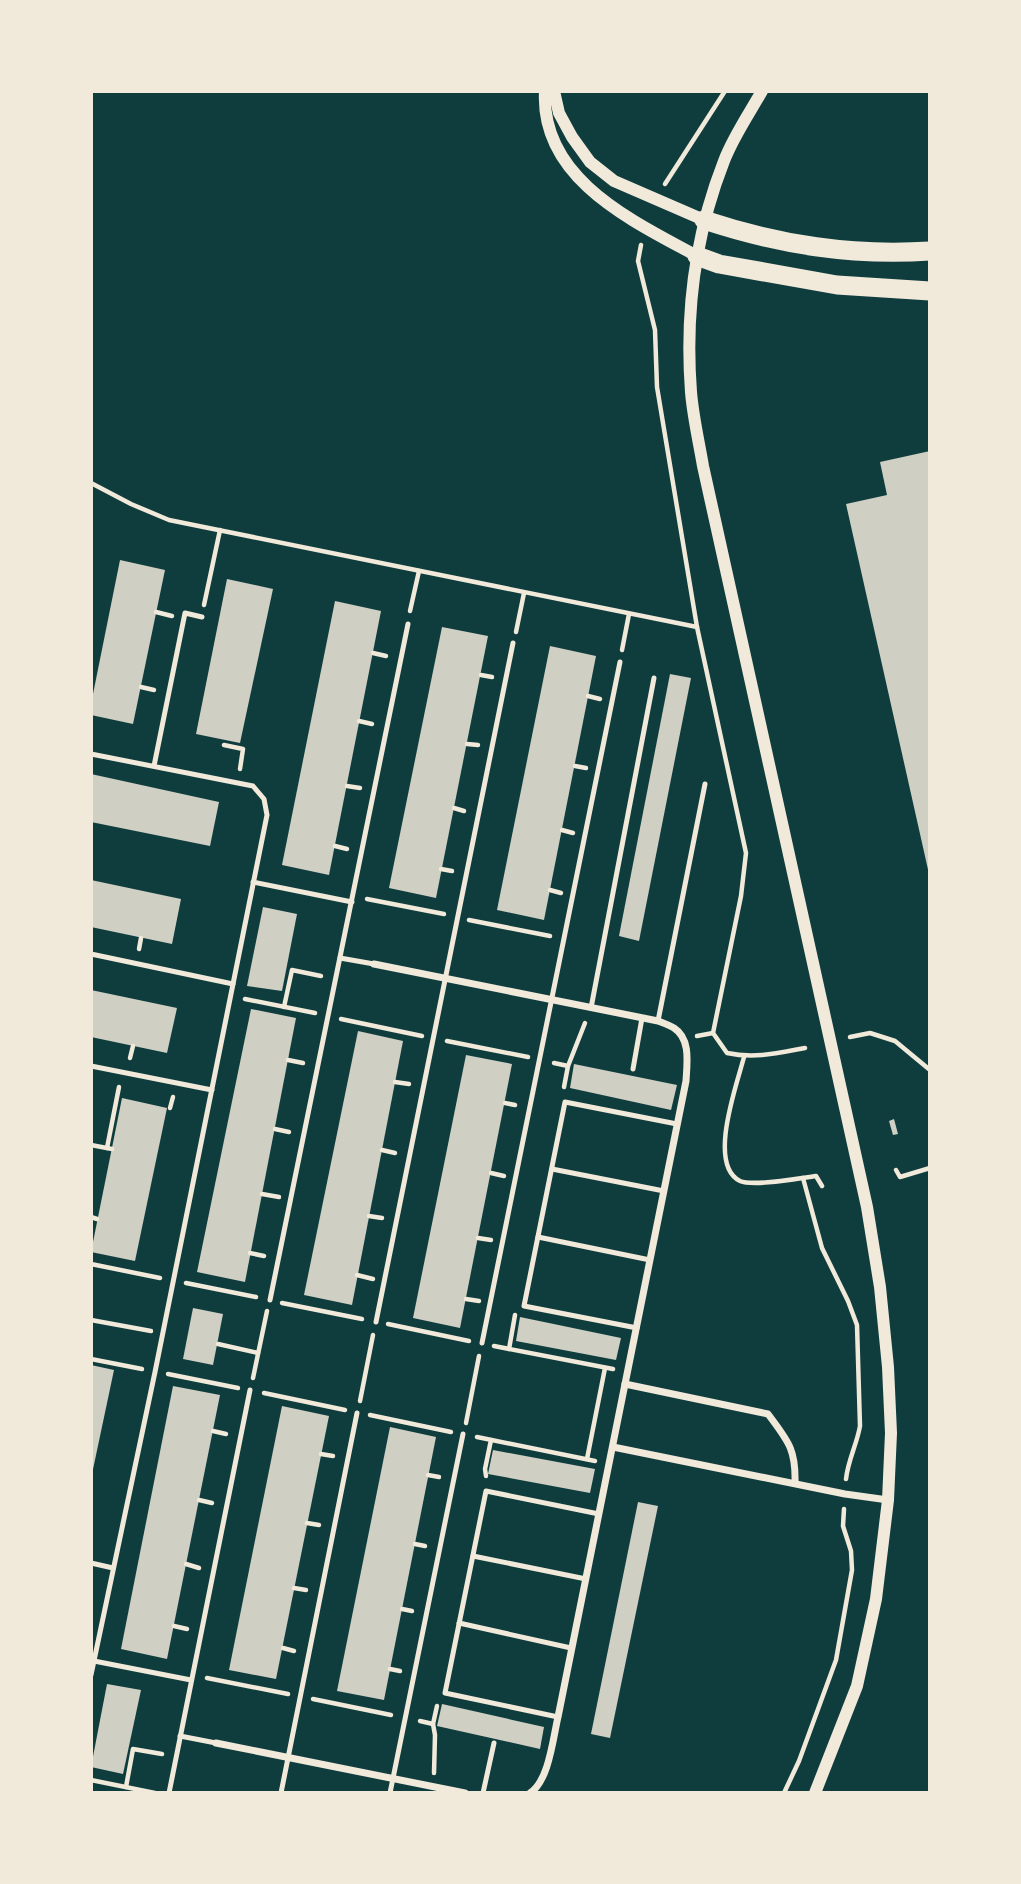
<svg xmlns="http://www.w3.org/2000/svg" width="1021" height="1884" font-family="'Titillium Web',sans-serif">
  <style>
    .building { fill: #cfcfc3 }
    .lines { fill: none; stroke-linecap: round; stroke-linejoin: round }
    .path { stroke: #f1e9da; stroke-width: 4.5 }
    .service { stroke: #f1e9da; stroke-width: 5 }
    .minor { stroke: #f1e9da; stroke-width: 7 }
    .tertiary { stroke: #f1e9da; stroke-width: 12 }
    .trunk { stroke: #f1e9da; stroke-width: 19 }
  </style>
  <rect width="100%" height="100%" fill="#0f3d3e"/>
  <g class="building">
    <path d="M930,451V874H929L846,504L887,495L880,462Z"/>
    <path d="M120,560L165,570L133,724L91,715V704Z"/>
    <path d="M227,579L273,589L240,743L196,734Z"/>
    <path d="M335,601L381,611L329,875L282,865Z"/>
    <path d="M442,627L488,636L436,898L389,888Z"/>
    <path d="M550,646L596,656L544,920L497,910Z"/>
    <path d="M670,674L691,678L639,941L619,936Z"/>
    <path d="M91,774L219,802L210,846L91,822Z"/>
    <path d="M91,880L181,899L172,944L91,927Z"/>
    <path d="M263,907L297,914L282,991L247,986Z"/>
    <path d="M91,990L177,1008L167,1053L91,1037Z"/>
    <path d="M251,1009L296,1018L245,1282L197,1272Z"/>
    <path d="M358,1031L403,1041L352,1305L304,1295Z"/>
    <path d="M466,1055L512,1064L460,1328L413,1318Z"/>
    <path d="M574,1064L677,1085L671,1110L570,1088Z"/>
    <path d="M122,1098L167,1108L135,1261L91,1252Z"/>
    <path d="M894,1119L898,1134L893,1135L889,1121Z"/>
    <path d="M193,1308L223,1314L213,1365L183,1359Z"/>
    <path d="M520,1317L621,1338L616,1360L516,1341Z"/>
    <path d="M91,1365L114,1370L92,1474H91Z"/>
    <path d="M173,1386L220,1395L167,1659L121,1649Z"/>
    <path d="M282,1406L329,1416L276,1679L229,1670Z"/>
    <path d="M390,1427L436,1437L384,1700L337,1691Z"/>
    <path d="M493,1450L595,1469L590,1493L488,1474Z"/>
    <path d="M638,1502L658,1506L610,1738L591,1734Z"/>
    <path d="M107,1684L141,1690L123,1774L91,1767Z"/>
    <path d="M442,1704L544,1727L540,1749L437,1726Z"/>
  </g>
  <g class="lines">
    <g class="path">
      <path d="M665,184L725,91"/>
      <path d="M641,245L638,261L655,330L657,387L697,627L746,853L741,896L713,1033L727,1053C755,1059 778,1053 805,1048"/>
      <path d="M91,483L131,504L169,520L697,627"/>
      <path d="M204,605L220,530"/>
      <path d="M410,611L419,571"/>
      <path d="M156,612L172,616"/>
      <path d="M516,632L524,593"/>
      <path d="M622,650L629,614"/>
      <path d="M373,653L386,656"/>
      <path d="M481,675L492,677"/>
      <path d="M141,687L154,690"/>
      <path d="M588,696L600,699"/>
      <path d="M359,721L372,724"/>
      <path d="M467,744L478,745"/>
      <path d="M224,745L243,749L240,769"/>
      <path d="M575,766L586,768"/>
      <path d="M347,786L360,788"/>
      <path d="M454,808L464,811"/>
      <path d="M562,830L573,833"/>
      <path d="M335,846L347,849"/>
      <path d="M441,869L452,871"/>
      <path d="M550,890L561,893"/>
      <path d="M367,899L444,914"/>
      <path d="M469,920L550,936"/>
      <path d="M139,949L141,938"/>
      <path d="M245,999L315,1013"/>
      <path d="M284,1007L292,970L321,976"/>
      <path d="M341,1019L422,1036"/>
      <path d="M697,1036L713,1033"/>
      <path d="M850,1037L870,1033L895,1041L930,1070"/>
      <path d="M447,1041L528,1057"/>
      <path d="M744,1057C737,1084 707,1165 740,1181C754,1187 800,1178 816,1176L822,1186"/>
      <path d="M130,1058L133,1046"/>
      <path d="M288,1060L303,1063"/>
      <path d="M554,1063L568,1066"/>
      <path d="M395,1082L409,1084"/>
      <path d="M564,1087L568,1066L585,1023"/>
      <path d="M505,1103L515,1105"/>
      <path d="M170,1108L173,1097"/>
      <path d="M275,1129L289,1132"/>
      <path d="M91,1145L112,1149"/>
      <path d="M107,1148L119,1087"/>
      <path d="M382,1150L395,1153"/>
      <path d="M896,1170L900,1177L930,1168"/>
      <path d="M491,1173L504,1176"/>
      <path d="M803,1178L822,1248L848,1301L857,1325L860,1426C857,1444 848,1460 846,1479"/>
      <path d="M262,1194L279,1197"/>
      <path d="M369,1216L382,1218"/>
      <path d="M91,1217L97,1219"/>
      <path d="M478,1238L491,1240"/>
      <path d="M250,1253L264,1256"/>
      <path d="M91,1264L160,1278"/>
      <path d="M357,1275L373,1279"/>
      <path d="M186,1283L256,1297"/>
      <path d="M466,1299L479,1301"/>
      <path d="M282,1303L362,1319"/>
      <path d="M91,1320L151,1331"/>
      <path d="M388,1324L469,1341"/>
      <path d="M218,1344L258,1353"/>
      <path d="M494,1346L613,1369"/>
      <path d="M509,1349L515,1315"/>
      <path d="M91,1359L142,1369"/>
      <path d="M168,1374L238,1388"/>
      <path d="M253,1378L267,1311"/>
      <path d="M264,1393L345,1410"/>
      <path d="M360,1401L373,1335"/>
      <path d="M370,1415L451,1432"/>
      <path d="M466,1423L479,1356"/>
      <path d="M213,1431L226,1434"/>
      <path d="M477,1437L595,1461"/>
      <path d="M321,1454L333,1456"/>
      <path d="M587,1459L605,1368"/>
      <path d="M428,1475L439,1477"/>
      <path d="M486,1476L485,1469L491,1440"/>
      <path d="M199,1500L212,1503"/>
      <path d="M307,1523L319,1525"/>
      <path d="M415,1544L425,1546"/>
      <path d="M186,1564L199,1568"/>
      <path d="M294,1588L306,1590"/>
      <path d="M402,1609L412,1611"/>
      <path d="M174,1626L187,1629"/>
      <path d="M283,1648L294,1651"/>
      <path d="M390,1669L400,1671"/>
      <path d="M207,1678L288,1694"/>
      <path d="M313,1699L391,1715"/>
      <path d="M420,1721L433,1724"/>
      <path d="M434,1773L435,1735L433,1724L437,1706"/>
      <path d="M91,1780L155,1793"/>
      <path d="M126,1787L133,1749L162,1754"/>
      <path d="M784,1793L799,1761L836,1660L852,1570L851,1551L843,1526L844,1509"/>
    </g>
    <g class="service">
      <path d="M91,754L253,786L264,799L267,815L155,1372L91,1675"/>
      <path d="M154,766L185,613L202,617"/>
      <path d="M253,882L352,902"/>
      <path d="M91,954L233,984"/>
      <path d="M340,958L374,964"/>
      <path d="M591,1008L654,678"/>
      <path d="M658,1021L705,784"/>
      <path d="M91,1066L212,1090"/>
      <path d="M633,1069L642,1018"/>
      <path d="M552,1169L664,1191"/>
      <path d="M538,1237L650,1260"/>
      <path d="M270,1300L408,624"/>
      <path d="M376,1322L513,643"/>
      <path d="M637,1328L524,1306L565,1102L677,1124"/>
      <path d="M482,1343L620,662"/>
      <path d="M473,1556L586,1579"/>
      <path d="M91,1563L113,1568"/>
      <path d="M459,1623L571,1648"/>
      <path d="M94,1661L191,1680"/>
      <path d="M558,1717L445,1693L486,1491L599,1514"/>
      <path d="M180,1736L216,1743"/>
      <path d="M169,1793L250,1390"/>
      <path d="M281,1793L357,1413"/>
      <path d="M390,1793L463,1434"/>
      <path d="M483,1793L494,1743"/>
    </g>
    <g class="minor">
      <path d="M374,964L658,1021C663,1023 669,1025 674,1028C691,1039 687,1063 686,1081L558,1717C553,1738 549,1781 530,1793"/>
      <path d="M625,1384L768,1414C788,1441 796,1449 795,1483"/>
      <path d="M613,1447L845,1494L888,1500"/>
      <path d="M216,1743L465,1793"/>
    </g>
    <g class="tertiary">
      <path d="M545,91C540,179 633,221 697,256"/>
      <path d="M554,91L559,113L572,137L590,162L614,181L704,220"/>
      <path d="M762,91C749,114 733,137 724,161C695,235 685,313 691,392C693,417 699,442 703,466L867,1207L880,1287L888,1367L891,1433L888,1500L876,1599L857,1686L815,1793"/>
    </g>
    <g class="trunk">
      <path d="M704,220C780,245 851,256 930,251"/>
      <path d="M697,256L719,264L837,285L930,291"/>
    </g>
  </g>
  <rect width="1021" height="1884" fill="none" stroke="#f1e9da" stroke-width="186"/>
</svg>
